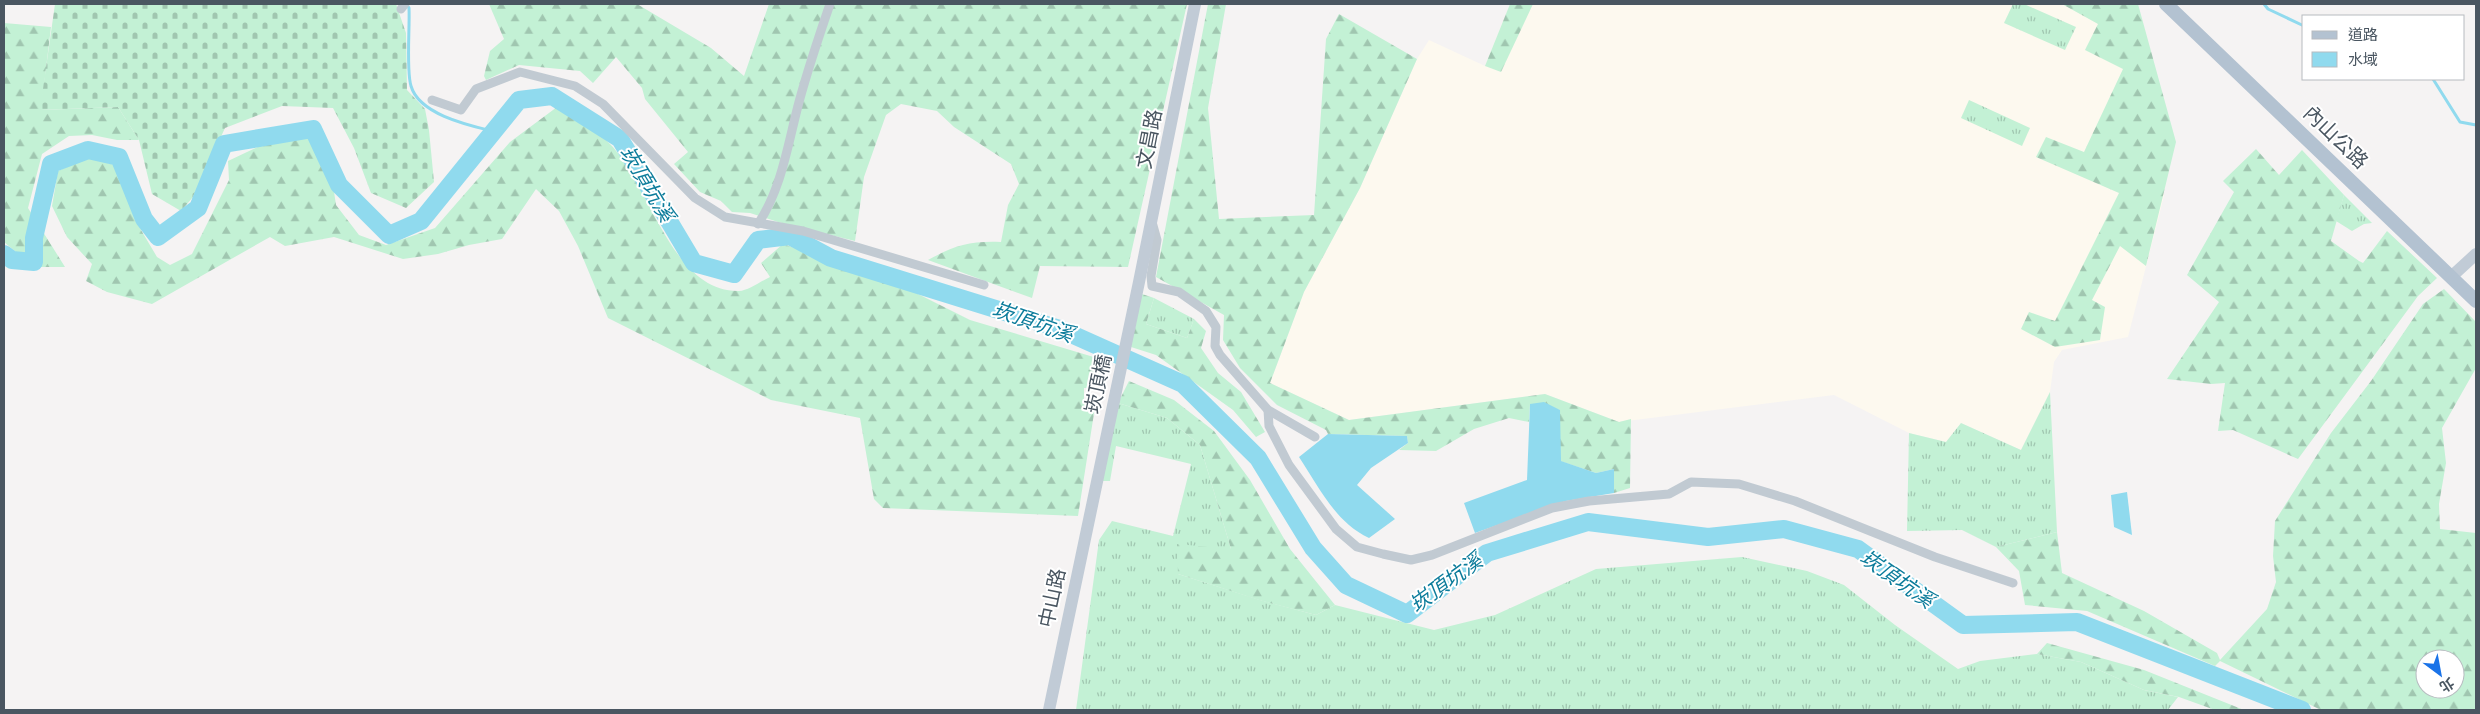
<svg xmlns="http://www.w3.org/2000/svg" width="2480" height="714" font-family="Jost,'Noto Sans TC',sans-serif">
  <defs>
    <pattern id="grass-tufts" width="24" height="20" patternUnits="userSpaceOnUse" patternTransform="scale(1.25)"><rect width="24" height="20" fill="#c3f1d5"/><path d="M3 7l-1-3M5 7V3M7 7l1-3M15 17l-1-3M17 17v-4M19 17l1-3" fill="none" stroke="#a0c6b0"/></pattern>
    <pattern id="forest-firs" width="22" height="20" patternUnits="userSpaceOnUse" patternTransform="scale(1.25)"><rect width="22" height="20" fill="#c3f1d5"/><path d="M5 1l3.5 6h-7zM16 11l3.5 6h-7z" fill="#a0c6b0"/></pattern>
    <pattern id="cemetery-stones" width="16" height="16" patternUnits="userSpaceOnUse" patternTransform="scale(1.25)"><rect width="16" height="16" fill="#c3f1d5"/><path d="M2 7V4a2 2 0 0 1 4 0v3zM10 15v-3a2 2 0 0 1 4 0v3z" fill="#a0c6b0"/></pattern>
  </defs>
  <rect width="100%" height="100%" fill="#f5f3f3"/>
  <path fill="#fdf9ef" d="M1510,4h626l28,192 -36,141 -66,13 -8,12 -4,30 -29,58 -60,-27 -15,19 -37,-9 -75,-38 -215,27 -74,-28 -196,26 -79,-37 34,-91 56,-104 57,-129 12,-19 56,26z"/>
  <g fill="url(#grass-tufts)">
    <path d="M2013,4h11l52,23 -11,23 -61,-27z"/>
    <path d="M1969,100l61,28 -8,18 -61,-28z"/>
    <path d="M2344,195l28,28 -8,1 -12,7 -16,-10z"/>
    <path d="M1154,298l40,21 -7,19 -41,-14z"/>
    <path d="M2050,392l7,140 -61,15 -34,-17 -55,1 2,-98 37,9 15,-19 60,27z"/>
    <path d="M1118,403l49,15 33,27 31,104 -53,25 82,26 56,15 19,-10 99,25 61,-15 101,-46 146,-12 65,14 37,14 51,40 63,44 22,-8 57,-7 44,8 63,28 34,7 -10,13h-1092l23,-170 13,-19 61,15 18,-72 -75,-18 -6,35h-9z"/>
  </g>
  <g fill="url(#forest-firs)" fill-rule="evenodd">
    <path d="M489,4h148l74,44 33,28 25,-72h418l-59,263 -88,-1 -8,32 -104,-38c28,-15 41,-19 73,-18l7,-37 11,-21 -8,-20 -57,-37 -17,-16 -36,-7 -15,11 -22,62 -9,64 -77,-19 -28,-9 -18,-1 -11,-11 -21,-9 -26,-28 14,-12 -43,-53 -3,-11 -26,-31 -23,26 -13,-12 -61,-6 -33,15 -2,-4 6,-25 14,-12z"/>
    <path d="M1208,4h18l-18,104 11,111 95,-4 12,-176 13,-25 78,45 -57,129 -56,104 -34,91 79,37 196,-26 74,28 12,-3 -1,69 -16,5v-24l-18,4 -36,-12v-51l-30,-6 -1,18 -20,-4 -35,11 -38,22 -37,-1 9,-7 -1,-7 -79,-2 -2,-4 -49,-25 -37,-37 -17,-28 1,-25 -68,-38z"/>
    <path d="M1510,4h23l-32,68 -16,-6z"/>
    <path d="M2062,4h76l38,138 -30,124 -26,-20 -28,54 13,7 -5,33 -45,7 -34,-18 8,-17 26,9 64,-128 -83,-36 10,-20 38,15 39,-83 -38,-19 13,-26z"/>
    <path d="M4,23l47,4 -10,83 77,-3 21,33h-22l-25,-5 -23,1 -27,18 -14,54 37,59h-31l-30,-25z"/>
    <path d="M557,107c16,11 37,21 51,35 42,40 62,150 131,149 9,0 22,-10 31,-14l-9,-14 22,-19 105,35 82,41 137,41 -8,27h-15v15l11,4 -17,109 -195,-8 -9,-9 -14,-81 -89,-18 -163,-82 -30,-72 -19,-35 -23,-22 -34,50 -33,6 -31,9 -35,5 -69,-22 -49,9 -15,-9 -118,67 -45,-12 -21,-11 6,-17 -25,-27 -15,-31 6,-35 31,-14 25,8 27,65 16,27 13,8 22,-11 37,-74 -1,-19 40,-19 43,-5 22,48 3,20 23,30 27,10 49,-17 75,-86z"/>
    <path d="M2256,149l23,26 23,-25 42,45 -13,46 28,20 4,2 24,-32 50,47 -19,18 -120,163 -65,-29 -15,1 7,-48 -14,1 -44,-5 52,-77 -32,-27 47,-83 -11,-11z"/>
    <path d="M2444,289l32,33v46l-34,60 4,35 -7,41 1,25 36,4v177h-155l-101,-49 -5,5 -128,-55 -62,-6 -6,-34 -23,-24 61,-15 5,41 82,38 73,42 3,7 47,-51 9,-27 -3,-26 2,-35 56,-88 40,-52 52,-77zM2425,659h30v30h-30z"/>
    <path d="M1139,293l15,5 -8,26 41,14 7,-19 12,12 -5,17 17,25 23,19 24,40 -9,5 -23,-27 -77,-55 -25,-8z"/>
    <path d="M1129,381l45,19 40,31 36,49 40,69 45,56 -19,10 -57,-15 -81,-26 -1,-30 54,5 -31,-104 -33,-27 -49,-15z"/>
    <path d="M2047,643l97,27 100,40h-29l-36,-13 -35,-7 -63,-28 -44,-8z"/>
  </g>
  <path fill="url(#cemetery-stones)" d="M55,4h341l10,29 1,57 18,19 4,21 5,52 -28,26 -35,-15 -17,-45 -21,-40 -51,-2 -57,22 -32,69 -12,14 -29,-17 -13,-54 -21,-33 -78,3z"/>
  <g fill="#90daee">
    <path d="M1544,402l16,8 1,51 35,12 18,-4v24l-48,8 -91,32 -11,-30 63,-23 3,-76z"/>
    <path d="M1328,434l79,2 1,7 -37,25 -14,17 38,34 -26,19c-34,-16 -50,-51 -70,-81z"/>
    <path d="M2127,492l5,43 -18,-8 -3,-32z"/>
  </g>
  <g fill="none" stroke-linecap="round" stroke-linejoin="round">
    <g stroke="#90daee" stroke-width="3">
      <path d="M406,4l3,4c1,19 -3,62 2,78 8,28 56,39 81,45"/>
      <path d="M2264,4l4,5 36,17"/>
      <path d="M2433,79l27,43 16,3"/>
    </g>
    <path stroke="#90daee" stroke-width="18" d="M4,254l8,6 22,2v-24l17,-74 37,-14 31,7 25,62 14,18 40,-29 26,-64 89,-15 26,56 50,50 32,-14 98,-121 33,-4 68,43 74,124 40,11 24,-34 32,-4 41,22 229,71 123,55 75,74 55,90 33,37 61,29 80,-61 101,-31 120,15 76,-8 74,20 105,76 114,-3 225,88"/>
    <g stroke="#c1cad2" stroke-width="9">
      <path d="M401,9l4,-5"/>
      <path d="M432,100l29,10 15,-21 44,-17 55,14 28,18 92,94 30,19 78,14 181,54"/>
      <path d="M1152,222l5,18 -6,36 1,10 27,6 27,19 10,16 -1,19 5,9 48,55 47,27"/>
      <path d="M758,224c24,-36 30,-81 41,-122 9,-33 20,-66 31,-98"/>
      <path d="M1268,410l1,16 20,39 47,64 21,18 26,7 28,6 21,-5 120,-47 37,-7 80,-7 22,-12 48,2 56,17 140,56 78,26"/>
    </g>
    <g stroke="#c1cbd6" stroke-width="12">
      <path d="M2451,277l25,-23"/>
      <path d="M1049,710l90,-428 56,-278"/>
    </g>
    <path stroke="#b3c2d1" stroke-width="14" d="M2166,4l310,297"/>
  </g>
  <g text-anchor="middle" stroke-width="4" stroke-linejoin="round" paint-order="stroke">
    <g font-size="20" fill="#4a5661" stroke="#fff">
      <text transform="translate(2336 137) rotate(44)" y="7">內山公路</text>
      <text transform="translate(1149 139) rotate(-79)" y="7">文昌路</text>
      <text transform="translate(1098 384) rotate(-78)" y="7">崁頂橋</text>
      <text transform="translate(1052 598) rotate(-78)" y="7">中山路</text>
    </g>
    <g font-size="21" font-style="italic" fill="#0c7c9b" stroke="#fff">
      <text transform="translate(647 184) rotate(59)" y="7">崁頂坑溪</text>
      <text transform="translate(1033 322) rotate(19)" y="7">崁頂坑溪</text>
      <text transform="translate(1897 579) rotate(35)" y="7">崁頂坑溪</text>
      <text transform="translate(1446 583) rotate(-36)" y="7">崁頂坑溪</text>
    </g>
  </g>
  <rect width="2480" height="714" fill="none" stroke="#4a5661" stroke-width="10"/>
  <rect x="2302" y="15" width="162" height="65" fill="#ffffff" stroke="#b7bbc0"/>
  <rect x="2312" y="31" width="25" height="8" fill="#b3c2d1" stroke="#b7bbc0"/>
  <text x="2348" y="40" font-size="15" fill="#4a5661">道路</text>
  <rect x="2312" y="52" width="25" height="15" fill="#90daee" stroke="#b7bbc0"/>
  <text x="2348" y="65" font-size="15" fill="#4a5661">水域</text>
  <g transform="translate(2440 674) rotate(148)"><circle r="24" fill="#ffffff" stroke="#b7bbc0"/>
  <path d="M0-4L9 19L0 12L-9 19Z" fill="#1a73e8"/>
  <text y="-8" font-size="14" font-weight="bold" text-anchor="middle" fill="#4a5661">北</text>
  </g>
</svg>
